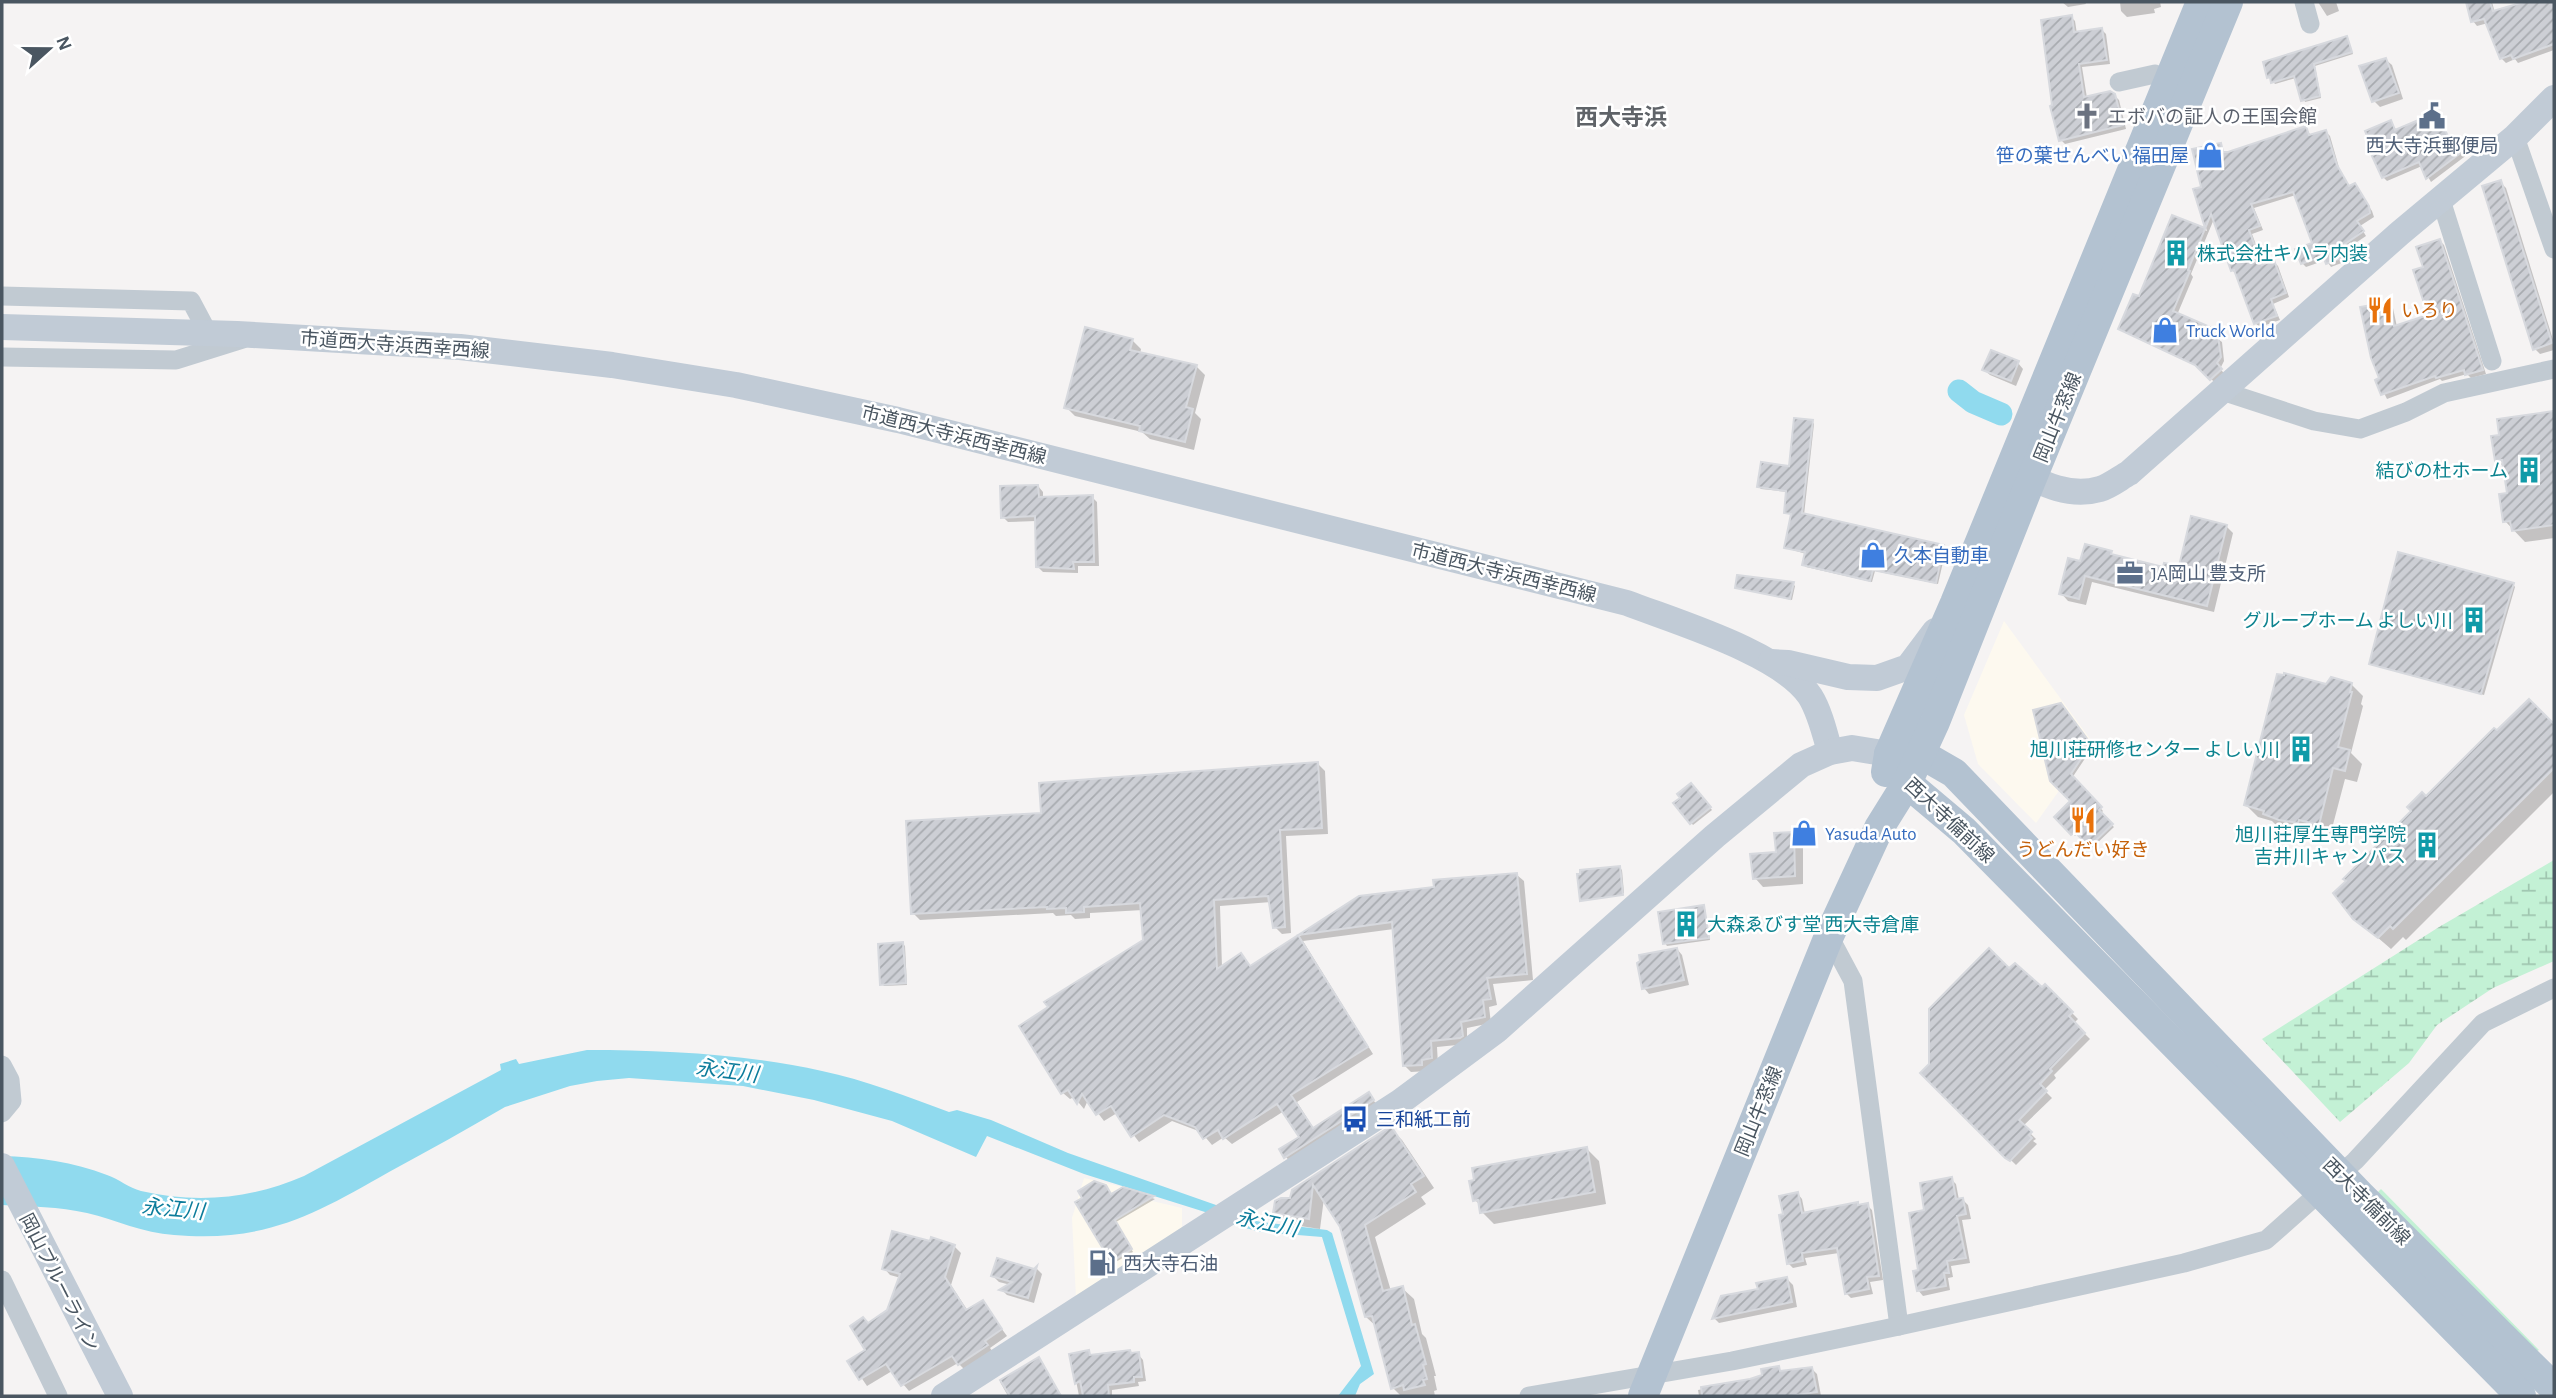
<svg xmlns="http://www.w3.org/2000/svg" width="2556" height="1398" font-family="'Alegreya Sans','Noto Sans JP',sans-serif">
  <defs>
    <pattern id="wetland-marsh" width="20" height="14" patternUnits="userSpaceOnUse" patternTransform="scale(1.75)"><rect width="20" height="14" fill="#c3f1d5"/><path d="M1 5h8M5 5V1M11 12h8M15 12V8" fill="none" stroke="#a0c6b0"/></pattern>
    <pattern id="building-hatch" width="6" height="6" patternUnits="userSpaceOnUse" patternTransform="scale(1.75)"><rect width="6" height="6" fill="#cdcfd5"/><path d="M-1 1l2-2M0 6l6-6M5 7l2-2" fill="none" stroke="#a8abb0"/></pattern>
  </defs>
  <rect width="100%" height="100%" fill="#f5f3f3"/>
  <g fill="#fdf9ef">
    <path d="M2004,621l89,122 -57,80 -58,-59 -14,-49z"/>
    <path d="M1084,1178l39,9 25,13 34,8v20l-106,70 -4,-80z"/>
  </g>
  <path fill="#c3f1d5" d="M2381,1189l158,161 -2,1 -160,-158z"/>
  <path fill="url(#wetland-marsh)" d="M2554,860v101l-61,27 -56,37 -28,38 -69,59 -78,-83 177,-112z"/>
  <path fill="#90daee" d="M587,1050c78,0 159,4 235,21 43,9 86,26 127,41l8,-2 34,10 77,33 148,52 27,13 18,4 66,8 5,3 42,141 -14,10 -5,12h-17l23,-30 -39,-129 -61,-5 -27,-7 -29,-13 -121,-38 -97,-38 -11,21 -84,-36 -78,-21 -71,-14 -114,-8 -32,3 -27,5 -65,21c-38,22 -77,44 -116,65 -75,43 -125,71 -215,63 -31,-2 -58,-15 -87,-22 -28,-6 -57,-7 -85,-8v-49c35,1 72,6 105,19 12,4 22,13 34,16 56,13 110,8 163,-15l197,-106 -1,-6 16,-5 3,5z"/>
  <g fill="#0003">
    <path d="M2062,2h23l1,2 -18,3z"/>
    <path d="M2120,2h40l1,5 -7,2 1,4 -28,4 -6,-6z"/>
    <path d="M2318,2h20h-2l3,9 -12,5z"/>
    <path d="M2468,2h24l3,11 33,-11h26v48l-36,13 -3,-4 -9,4 -5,-5 -13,-35 -11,3 -4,-5z"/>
    <path d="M2071,17l4,4 2,13 25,-4 4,4 4,30 -28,3 5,31 27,-3 5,5 7,29 -61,15 -4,-4z"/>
    <path d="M2346,38l7,16 -38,12 6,32 -16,4 -9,-24 -21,6 -6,-7z"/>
    <path d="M2386,60l6,5 11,34 -23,8 -6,-6z"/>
    <path d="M2437,114l14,28 30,-3 3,3 -53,40 -9,-16 -35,15 -4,-4 8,-55 6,9z"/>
    <path d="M2306,128l5,8 15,-4 4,4 10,35 10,17 8,1 14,22 2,6 -14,9 6,10 -18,12 4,11 -21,8 -5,-7 -20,7 -4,-4 13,-19 -19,-49 -42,13 9,22 -11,4 12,32 10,-4 4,4 11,31 -16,7 7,16 -20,7 -5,-4 -19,-49 -4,-4 -18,-51 -23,55 2,3 -16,38 32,14 4,4 -1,2 10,7 2,19 -4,8 5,5 -10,9 -14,-15 -77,-36 -4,-4 20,-29 33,-81 34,13 -12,-40 8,-2 17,-44 5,9z"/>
    <path d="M2500,182l6,6 48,155v7l-14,4 -5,-5z"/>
    <path d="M2440,241l4,4 42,129 -15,4 -4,-4 -25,7 -2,-2 -53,20 -9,-18 3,-2 8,-75 4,4 4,19 33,-11 -5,-48z"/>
    <path d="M1132,340l9,9 -1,5 56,12 9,9 -10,38 6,6 -7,31 -44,-11 -8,-7 -67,-16 -9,-9z"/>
    <path d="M2018,363l5,6 -7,17 -26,-11 -6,-5z"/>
    <path d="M2554,413v125l-29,4 -20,-21 4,-27 -4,-26 -8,-8 4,-24 -2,-15z"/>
    <path d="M1812,421l2,3 -10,91 139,31 3,3 -8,35 -63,-13 -3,11 -66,-15 -2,-2 2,-11 -20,-6 7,-33 -7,-3 2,-20 -27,-3 -2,-2 31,-19z"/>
    <path d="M1038,486l5,6v7l49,-2 5,5 2,64h-21v7l-35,-1 -5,-5 -2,-46 -28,1 -5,-5z"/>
    <path d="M2226,526l7,7 -19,79 -122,-30 -6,23 -18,-4 -7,-8 20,-30 30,-10 3,3 50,13 16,-1z"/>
    <path d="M1793,584l2,2 -3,14 -55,-12z"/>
    <path d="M2513,584l2,3 -31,108 -113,-32z"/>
    <path d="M2351,684l12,12 -2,8 2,2 -12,47 11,11 -5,18 -12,-3 -15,57 -19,-5 -1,3 -17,-3 -16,-5 -5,-5 -14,-4 -12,-12z"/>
    <path d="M2529,701l25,26v65l-148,148 -3,-3 -12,12 -36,-31 59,-107z"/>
    <path d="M2063,707l29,41 -20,30 31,33 -3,3 14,13 -22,21 -14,-15 -3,3 -19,-19 16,-15z"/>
    <path d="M1318,764l7,7 3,63 -42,2 5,97 -9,1 -7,-7 -4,-25 -51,4 2,61 19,-12 10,12 109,-69 157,-23 7,6 9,99 -40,4 4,21 -8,2 2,16 -24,5v16l-30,3 1,18 -10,6 -17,1 -7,-7 -10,-136 -91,12 70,113 -76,48 17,27 54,-35 11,13 -87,57 -6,-7 16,-20 -18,-26 -52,33 -8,-7 -12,8 -11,-13 -29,-11 -33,21 -22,-29 -13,8 -16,-21 -4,9 -10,-12 -4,2 -7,-6 81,-153 -1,-30 -53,3v5l-15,1 -4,-4 -15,1 -3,-3 -133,7 -7,-7 130,-98z"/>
    <path d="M1691,785l21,25 -19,15 -18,-22z"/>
    <path d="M1794,834l9,9v41l-40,3 -8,-9z"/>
    <path d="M1620,868l2,2 2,23 -43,6z"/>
    <path d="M1703,907l2,2 5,31 -43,6 -2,-3z"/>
    <path d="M903,944l2,2 2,39 -23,1 -2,-2z"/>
    <path d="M1677,949l5,6 7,30 -40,9 -5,-6 -2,-26z"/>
    <path d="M2009,970l33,19 3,-3 33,33 -4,4 16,16 -36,36 2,3 -12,12 8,8 -29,28 13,13 -3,2 4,3 -21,21 -94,-92z"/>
    <path d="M1391,1129l11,11 32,48 -13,9 5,7 -51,33 16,54 11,-3 12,11 8,35 4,4 10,38h-2l3,14 -3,1 1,5h-34l-8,-8 -16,-61 -11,-10 -24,-91 -18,-28 -4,31 -33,-5 -12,-12z"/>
    <path d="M1587,1149l12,12 7,43 -112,20 -12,-12 -1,-6 -6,-6z"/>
    <path d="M1951,1179l5,5 3,16h4l5,5 3,14 -9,1 8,43 -19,3 2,11 -5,1 2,12 -27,6 -5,-6 8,-79z"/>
    <path d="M1123,1189l32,10 -39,23 17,30 -19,11 -2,-2v-65z"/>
    <path d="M1798,1194l4,5 3,15 52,-10 3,3 7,-2 5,5 11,70 -13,2 3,12 -22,4 -5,-5 -7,-40 -34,5 2,7 -14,3 -5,-5 -3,-48z"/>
    <path d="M954,1246l7,7 -10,32 17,26 14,-9 25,34 -17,12 3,4 -28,18 -7,-7 -49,28 -17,-20 -25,15 -17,-25 18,-11 1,-25 20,-14 12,-33 -11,-3 -6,-7z"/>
    <path d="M1037,1269l5,5 -8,29 -27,-8 -5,-5 9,-5 -12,-3 -6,-6z"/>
    <path d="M1787,1279l6,6 4,22 -78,16 -5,-5 46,-27z"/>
    <path d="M1088,1352l4,4 46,-2 5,6 3,21 -8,1 1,4 -27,4v6h-33l-8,-41z"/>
    <path d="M1039,1360l23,36h-54l-8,-14z"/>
    <path d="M1778,1368l5,5 29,-4 5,5 4,22h-122l-1,-6 52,-10z"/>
  </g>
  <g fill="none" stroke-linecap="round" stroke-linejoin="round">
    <path stroke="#90daee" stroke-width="23" d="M1959,391l14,11 28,12"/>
  </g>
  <g fill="url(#building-hatch)" stroke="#d7d9de" stroke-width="2">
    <path d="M2466,2h24l3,9 31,-9h30v42l-41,15 -2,-4 -11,4 -16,-40 -13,3z"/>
    <path d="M2072,15l2,17 28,-4 5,32 -28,4 5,33 26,-6 5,3 8,31 -64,16 -9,-35 2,-1 -11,-85z"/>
    <path d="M2347,36l5,16 -38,12 6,32 -19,5 -7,-25 -23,7 -1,-6 -3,1 -4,-16z"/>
    <path d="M2386,58l13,35 -27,9 -13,-36z"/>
    <path d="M2437,112l13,29 32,-4 -56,42 -7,-17 -37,16 -10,-22 3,-2 -10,-23 26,-11 4,10z"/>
    <path d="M2306,126l3,9 17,-5 11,35 12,21 6,-3 14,23 1,7 -13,8 7,10 -19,13 4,11 -23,9 -3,-8 -22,8 -6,-15 17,-6 -19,-51 -42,12 9,22 -11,4 13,35 12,-5 12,33 -15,6 6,17 -23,8 -20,-54 -3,1 -20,-57 -23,56 2,1 -17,40 37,16 -2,5 10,4 3,21 -4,6 5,6 -12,11 -15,-15 -77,-36 15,-35 6,2 33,-81 33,13 -12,-39 8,-2 -9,-38 29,-6 2,9h5z"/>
    <path d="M2501,180l51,163 -19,7 -51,-164z"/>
    <path d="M2440,239l43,131 -18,5 -1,-5 -28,8 -1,-2 -54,19 -6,-15 4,-2 -8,-20 -11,-51 29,-5 5,24 34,-11 -15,-45 10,-3 -7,-20z"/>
    <path d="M1085,327l48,12 -3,11 67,15 -11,42 7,2 -8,33 -46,-11 1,-5 -76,-18z"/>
    <path d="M1991,350l28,11 -8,20 -29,-11z"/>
    <path d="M2554,411v114l-42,6 -2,-10 -7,1 -4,-28 8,-1 -5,-33 -7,1 -4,-25 8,-1 -2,-16z"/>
    <path d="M1794,418l19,2 -11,93 142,32 -8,38 -63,-13 -3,11 -68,-16 3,-13 -21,-4 7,-34 -7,-1 2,-22 -29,-4 4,-25 28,4z"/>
    <path d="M1038,485l1,12 54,-2 1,67h-21l1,7 -38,-2 -1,-51 -34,2 -1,-32z"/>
    <path d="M2191,516l36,9 -20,81 -122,-30 -6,23 -20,-5 9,-36 12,3 5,-17 27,7 -1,3 52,13 1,-4 15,3z"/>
    <path d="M2398,552l116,31 -33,111 -112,-30z"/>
    <path d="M1737,575l57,7 -4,17 -55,-11z"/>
    <path d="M2284,673l42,11 5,-7 21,6 -2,9h2l-14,55 12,3 -5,21 -12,-3 -14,57 -20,-5 -1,3 -19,-3 -16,-6 1,-3 -20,-6 33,-131 7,1z"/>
    <path d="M2529,699l25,25v44l-161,161 -3,-3 -12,12 -25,-19 -20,-26 13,-12 -3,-2 68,-68 -4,-4 15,-15 4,4 68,-68 3,2z"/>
    <path d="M2061,703l30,41 -20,30 31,33 -3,3 14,14 -24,23 -14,-15 -4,3 -17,-18 16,-16 -20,-20 -17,-71z"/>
    <path d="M1318,762l4,66 -42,2 5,97 -12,1 -5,-32 -54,4 3,69 24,-16 9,13 109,-70 75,-9 -1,-7 84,-7 10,101 -40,4 4,21 -8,1 2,17 -24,5 2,14 -3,2 -29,3 1,17 -10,2v5l-19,1 -11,-144 -94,13 70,112 -77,48 22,33 56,-36 5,8 -90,58 -5,-9 20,-12 -22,-33 -54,35 -5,-9 -15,9 -8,-12 -31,-12 -33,22 -20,-31 -15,9 -14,-21 -5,10 -9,-14 -7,4 -42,-68 29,-19 -4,-5 99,-62 -3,-37 -56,4v5l-18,1v-5l-19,1v-2l-136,7 -5,-93 135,-8 -2,-30z"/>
    <path d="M1691,783l20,24 -21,17 -17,-21 7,-5 -3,-4z"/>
    <path d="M1794,832l1,44 -42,3 -3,-25 26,-2 -2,-19z"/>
    <path d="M1620,866l3,29 -43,6 -3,-27h3v-4z"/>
    <path d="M1704,905l5,33 -46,6 -5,-32z"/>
    <path d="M903,942l3,41 -26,2 -2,-41z"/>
    <path d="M1677,948l7,32 -42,9 -5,-26 3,-2 -1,-6z"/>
    <path d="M1989,948l20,20 6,-5 27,24 3,-3 28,28 -4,4 16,17 -35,36 2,2 -12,13 7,7 -28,29 13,12 -3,3 3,3 -22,23 -5,-3 -85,-85 9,-9v-55z"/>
    <path d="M1391,1126l33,50 -13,8 5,8 -51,33 18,66 20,-5 9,39 3,-1 11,40 -3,1 4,14 -4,1 2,5 -21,5 -1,-5 -12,4 -19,-73 -7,1 -25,-90 -27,-42 -4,34 -36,-6 2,-12 6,-3h9l2,-8z"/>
    <path d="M1587,1147l8,45 -115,21 -2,-13 -5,1 -4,-20 5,-1 -2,-12z"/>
    <path d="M1952,1177l4,22 7,-1 3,16 -9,2 9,42 -19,3 2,12h-5l2,13 -29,5 -4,-20 5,-1 -9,-57 15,-3 -4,-27z"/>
    <path d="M1094,1181l12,4 5,9 12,-7 31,9 -39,24 17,29 -21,13 -36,-60 7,-4 -4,-7z"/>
    <path d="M1798,1192l4,21 56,-11v3l10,-2 11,73 -12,1 2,12 -24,5 -8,-46 -35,5 1,8 -16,3 -8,-49 4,-1 -4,-18z"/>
    <path d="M892,1231l38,10 1,-4 24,8 -10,32 21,33 17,-10 19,29 -17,12 3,4 -30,20 -6,-9 -51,30 -15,-22 -27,16 -12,-19 18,-11 -15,-24 13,-9 5,6 19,-13 13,-36 -18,-5z"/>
    <path d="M997,1258l37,11 3,-3 -9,32 -29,-8 13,-8 -21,-6z"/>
    <path d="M1787,1277l5,25 -80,17 9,-23 37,-7 -2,-6z"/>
    <path d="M1089,1350l1,5 40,-5 1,3 8,-1 3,25h-8v5l-26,3 1,11h-26l-3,-15 -5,3 -6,-30z"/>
    <path d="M1039,1357l22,39h-51l-10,-16z"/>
    <path d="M1779,1366l1,5 32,-4 5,25 -26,4h-89l-1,-9 49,-8 12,-4 -1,-6z"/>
  </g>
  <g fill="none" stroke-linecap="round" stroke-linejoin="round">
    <g stroke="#c1cad2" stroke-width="19">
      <path d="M2304,2l6,22"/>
      <path d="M2119,82l36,-8 14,7"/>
      <path d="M2515,137l39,112"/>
      <path d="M2441,200l51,161"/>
      <path d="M2,296l189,5 17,32"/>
      <path d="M2,357l174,3 67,-21"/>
      <path d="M2222,391l92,30 46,8 46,-17 38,-19 110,-24"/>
      <path d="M1829,936l24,45 46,345"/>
      <path d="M2,1065l8,15 2,21 -10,12"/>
      <path d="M2,1280l56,116"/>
      <path d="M1529,1396l203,-35 167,-35 285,-63 82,-23 89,-79 128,-138 71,-35"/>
    </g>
    <g stroke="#c1cbd6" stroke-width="26">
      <path d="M2,327l235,7 223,13 152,18 124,20 162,35 729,183c49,19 154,50 183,93 10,16 15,38 20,56"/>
      <path d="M2015,470c26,13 54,28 85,19 10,-3 20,-11 29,-16l271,-240 115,-96 39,-39"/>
      <path d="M1771,662l17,1 60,14 29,1 31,-11 27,-36"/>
      <path d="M2,1166l118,230"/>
      <path d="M944,1396l456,-294 97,-72 218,-194 86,-71 29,-13 22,-4 37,6 16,-11"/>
    </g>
    <g stroke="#b3c2d1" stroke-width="30">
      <path d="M1889,754h32l33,19 406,422 194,193"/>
      <path d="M1896,766l11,17 57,48 557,565"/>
      <path d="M1886,772l3,-18 66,-151 246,-601"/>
      <path d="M1643,1396l186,-460 50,-108 28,-45 28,-61 92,-232 201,-488"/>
    </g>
  </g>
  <defs>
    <g id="church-bare" transform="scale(2.1)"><path d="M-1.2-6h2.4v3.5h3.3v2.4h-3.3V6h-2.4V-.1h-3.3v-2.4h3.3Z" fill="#6b7280" stroke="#fff" stroke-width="2.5" paint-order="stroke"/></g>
    <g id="civic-bare" transform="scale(2.1)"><path d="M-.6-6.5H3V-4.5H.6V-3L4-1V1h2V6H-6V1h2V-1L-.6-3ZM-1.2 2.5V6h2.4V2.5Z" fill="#5c6f8a" stroke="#fff" stroke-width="2.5" paint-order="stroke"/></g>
    <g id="shop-bare" transform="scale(2.1)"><path d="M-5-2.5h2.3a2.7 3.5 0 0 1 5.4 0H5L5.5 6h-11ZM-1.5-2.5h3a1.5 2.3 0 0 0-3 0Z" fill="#3f7fe0" stroke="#fff" stroke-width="2.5" paint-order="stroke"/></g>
    <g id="building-bare" transform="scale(2.1)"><path d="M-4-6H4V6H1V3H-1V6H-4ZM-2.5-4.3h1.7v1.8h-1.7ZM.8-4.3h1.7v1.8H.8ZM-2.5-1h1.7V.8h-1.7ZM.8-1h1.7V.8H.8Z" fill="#0f9aa8" stroke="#fff" stroke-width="2.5" paint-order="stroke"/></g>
    <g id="restaurant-bare" transform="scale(2.1)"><path d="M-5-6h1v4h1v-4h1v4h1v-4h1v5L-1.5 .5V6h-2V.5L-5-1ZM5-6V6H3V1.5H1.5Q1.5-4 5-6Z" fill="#e8710a" stroke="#fff" stroke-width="2.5" paint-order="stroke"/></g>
    <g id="office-bare" transform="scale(2.1)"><path d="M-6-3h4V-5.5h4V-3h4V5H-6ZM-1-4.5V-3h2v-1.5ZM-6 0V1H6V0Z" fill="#5c6f8a" stroke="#fff" stroke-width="2.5" paint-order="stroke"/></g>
    <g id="bus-bare" transform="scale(2.1)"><path d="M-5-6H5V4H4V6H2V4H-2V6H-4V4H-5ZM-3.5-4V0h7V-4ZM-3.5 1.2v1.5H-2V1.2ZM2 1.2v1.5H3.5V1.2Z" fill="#1a4fb4" stroke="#fff" stroke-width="2.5" paint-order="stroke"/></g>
    <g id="fuel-bare" transform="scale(2.1)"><path d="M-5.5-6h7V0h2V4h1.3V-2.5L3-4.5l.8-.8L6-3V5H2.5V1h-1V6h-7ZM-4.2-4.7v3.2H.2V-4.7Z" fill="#5c6f8a" stroke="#fff" stroke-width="2.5" paint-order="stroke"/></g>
  </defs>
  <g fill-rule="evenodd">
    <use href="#church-bare" x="2087" y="116"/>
    <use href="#civic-bare" x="2432" y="116"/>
    <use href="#shop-bare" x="2210" y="155"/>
    <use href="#building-bare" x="2176" y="253"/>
    <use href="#restaurant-bare" x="2380" y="310"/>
    <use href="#shop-bare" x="2165" y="330"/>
    <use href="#building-bare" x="2529" y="470"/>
    <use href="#shop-bare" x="1873" y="555"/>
    <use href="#office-bare" x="2130" y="573"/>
    <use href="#building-bare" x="2474" y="620"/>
    <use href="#building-bare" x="2301" y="749"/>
    <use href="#restaurant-bare" x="2083" y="820"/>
    <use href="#shop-bare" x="1804" y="833"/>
    <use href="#building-bare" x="2427" y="845"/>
    <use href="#building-bare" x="1686" y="924"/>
    <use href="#bus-bare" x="1355" y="1119"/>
    <use href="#fuel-bare" x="1102" y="1263"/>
  </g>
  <g text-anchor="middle" stroke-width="5" stroke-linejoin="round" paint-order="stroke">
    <g font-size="19" fill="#5b616d" stroke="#fff" text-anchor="start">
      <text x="2108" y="123">エボバの証人の王国会館</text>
    </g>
    <g font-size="19" fill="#4e5e75" stroke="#fff" text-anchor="start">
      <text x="2432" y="152" text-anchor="middle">西大寺浜郵便局</text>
      <text x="2151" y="580">JA岡山 豊支所</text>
      <text x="1123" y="1270">西大寺石油</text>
    </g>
    <g font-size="19" fill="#366cbe" stroke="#fff" text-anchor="start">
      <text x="2189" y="162" text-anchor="end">笹の葉せんべい 福田屋</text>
      <text x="2186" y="337">Truck World</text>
      <text x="1894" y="562">久本自動車</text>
      <text x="1825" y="840">Yasuda Auto</text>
    </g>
    <g font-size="19" fill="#0d838f" stroke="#fff" text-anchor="end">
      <text x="2197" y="260" text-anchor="start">株式会社キハラ内装</text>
      <text x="2508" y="477">結びの杜ホーム</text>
      <text x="2453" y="627">グループホーム よしい川</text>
      <text x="2280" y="756">旭川荘研修センター よしい川</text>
      <text x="2406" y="841">旭川荘厚生専門学院<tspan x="2406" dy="22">吉井川キャンパス</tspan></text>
      <text x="1707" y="931" text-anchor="start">大森ゑびす堂 西大寺倉庫</text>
    </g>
    <g font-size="19" fill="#c56008" stroke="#fff" text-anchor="start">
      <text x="2401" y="317">いろり</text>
      <text x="2083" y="856" text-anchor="middle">うどんだい好き</text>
    </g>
    <g font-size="19" fill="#4a5661" stroke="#fff">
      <text transform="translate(395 344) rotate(4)" y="7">市道西大寺浜西幸西線</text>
      <text transform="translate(2057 417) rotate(-68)" y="7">岡山牛窓線</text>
      <text transform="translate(954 434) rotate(14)" y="7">市道西大寺浜西幸西線</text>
      <text transform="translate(1504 572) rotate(14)" y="7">市道西大寺浜西幸西線</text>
      <text transform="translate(1950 820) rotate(43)" y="7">西大寺備前線</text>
      <text transform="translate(1758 1111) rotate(-68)" y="7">岡山牛窓線</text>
      <text transform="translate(2367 1201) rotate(45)" y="7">西大寺備前線</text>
      <text transform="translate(60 1282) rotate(63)" y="7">岡山ブルーライン</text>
    </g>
    <g font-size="19" fill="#164399" stroke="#fff" text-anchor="start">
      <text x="1376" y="1126">三和紙工前</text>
    </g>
    <g font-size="21" font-style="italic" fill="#0c7c9b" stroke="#fff">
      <text transform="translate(727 1071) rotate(7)" y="7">永江川</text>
      <text transform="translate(173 1209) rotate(5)" y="7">永江川</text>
      <text transform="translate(1267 1223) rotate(12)" y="7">永江川</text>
    </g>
    <g font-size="23" font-weight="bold" fill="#5f6368" stroke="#fff">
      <text x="1621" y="125">西大寺浜</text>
    </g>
  </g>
  <rect width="2556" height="1398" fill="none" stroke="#4a5661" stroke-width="7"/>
  <g transform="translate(49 49) rotate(69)" stroke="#ffffff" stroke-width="5" paint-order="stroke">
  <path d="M0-5L12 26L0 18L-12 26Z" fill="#4a5661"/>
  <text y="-10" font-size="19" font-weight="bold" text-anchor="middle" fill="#4a5661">N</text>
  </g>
</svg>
